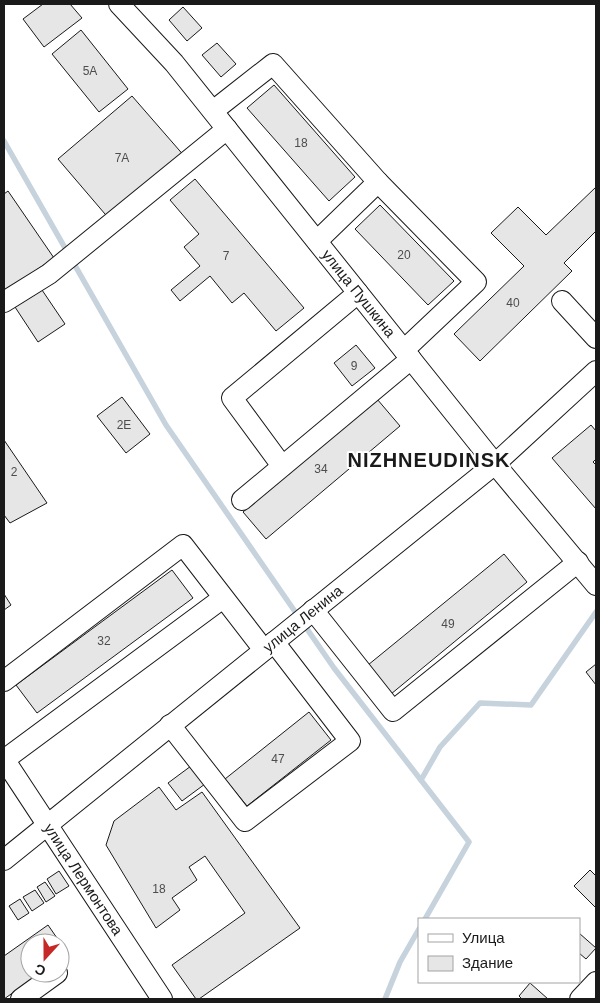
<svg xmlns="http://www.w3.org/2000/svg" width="600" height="1003" font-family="Arial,sans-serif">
  <rect width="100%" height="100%" fill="#fff"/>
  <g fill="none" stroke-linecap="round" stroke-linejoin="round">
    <g stroke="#c6d2dc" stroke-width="5.5">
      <path d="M4,141l162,284 168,243 135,174 -44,77"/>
      <path d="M421,780l19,-33 40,-44 51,2 65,-93"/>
      <path d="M385,999l15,-37 19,-33"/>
    </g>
  </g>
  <g fill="#e6e6e6" stroke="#1a1a1a">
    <path d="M43,4h27l12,14 -38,29 -21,-28z"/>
    <path d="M183,7l19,21 -15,13 -18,-21z"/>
    <path d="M81,30l47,59 -29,23 -47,-58z"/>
    <path d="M217,43l19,21 -15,13 -19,-22z"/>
    <path d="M274,85l81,92 -26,24 -82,-93z"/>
    <path d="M132,96l54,62 -75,63 -53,-62z"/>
    <path d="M195,179l109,129 -28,23 -32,-38 -12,10 -22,-27 -30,25 -9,-11 29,-24 -16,-19 15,-13 -29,-34z"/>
    <path d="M596,187v44l-32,32 8,8 -92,90 -26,-27 70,-68 -33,-33 27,-26 28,28z"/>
    <path d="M8,191l46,67 -50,34v-98z"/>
    <path d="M380,205l74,76 -26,24 -73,-76z"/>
    <path d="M42,290l23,34 -27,18 -23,-35z"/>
    <path d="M356,345l19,23 -23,18 -18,-23z"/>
    <path d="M122,397l28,37 -24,19 -29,-37z"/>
    <path d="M377,399l23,27 -134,113 -23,-27z"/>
    <path d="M591,425l5,6v28l-3,3 3,3v44l-44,-51z"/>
    <path d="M4,440l43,63 -37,20 -6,-8z"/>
    <path d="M504,554l23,28 -136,112 -23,-29z"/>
    <path d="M172,570l21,28 -156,115 -21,-28z"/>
    <path d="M4,594l7,11 -7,5z"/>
    <path d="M596,664v21l-10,-13z"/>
    <path d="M309,712l22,28 -84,66 -22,-27z"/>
    <path d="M191,766l14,18 -23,17 -14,-18z"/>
    <path d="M159,787l17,23 26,-18 98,136 -101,71h-3l-24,-34 73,-52 -40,-57 -16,11 8,13 -25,18 8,12 -24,18 -50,-83 8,-24z"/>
    <path d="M590,870l6,6v32l-22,-22z"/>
    <path d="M59,871l10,15 -13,8 -9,-15z"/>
    <path d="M45,882l10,14 -9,6 -9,-15z"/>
    <path d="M35,890l9,13 -12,8 -9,-14z"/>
    <path d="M20,899l9,14 -11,7 -9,-14z"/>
    <path d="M48,925l20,29 -8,6v-17h-30v30h11l-37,26v-43z"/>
    <path d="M579,933l17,15 -10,11 -7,-6z"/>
    <path d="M530,983l18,16h-26l-3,-3z"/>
  </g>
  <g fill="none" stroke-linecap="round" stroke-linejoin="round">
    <g stroke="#1a1a1a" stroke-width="22">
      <g id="minor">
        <path id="s1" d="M119,4l55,59 321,401 101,121"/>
        <path d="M213,111l60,-47 105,118"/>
        <path d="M317,241l61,-59 98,100 -72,68"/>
        <path d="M562,301l34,37"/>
        <path d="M4,302l45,-28 178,-145"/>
        <path d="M282,466l-50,-68 126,-105"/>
        <path d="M242,500l169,-141"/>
        <path d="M313,610l80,101 185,-149"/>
        <path d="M4,681l179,-136 81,105"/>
        <path d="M170,725l75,96 105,-80 -76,-99"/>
        <path id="s2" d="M4,759l158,240"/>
        <path d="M4,760l219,-162"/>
        <path id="s3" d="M4,860l491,-396 101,-93"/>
        <path d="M21,999l36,-26"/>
        <path d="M580,999l16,-17"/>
      </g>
    </g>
    <use href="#minor" stroke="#fff" stroke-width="20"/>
  </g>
  <g text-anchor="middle" stroke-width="4" stroke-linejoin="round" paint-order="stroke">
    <g font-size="12" fill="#4d4d4d">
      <text x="90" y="75">5А</text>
      <text x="301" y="147">18</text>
      <text x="122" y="162">7А</text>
      <text x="404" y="259">20</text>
      <text x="226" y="260">7</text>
      <text x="513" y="307">40</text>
      <text x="354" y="370">9</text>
      <text x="124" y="429">2Е</text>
      <text x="321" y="473">34</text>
      <text x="14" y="476">2</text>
      <text x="448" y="628">49</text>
      <text x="104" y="645">32</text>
      <text x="278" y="763">47</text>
      <text x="159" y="893">18</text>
    </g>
    <g font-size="15" fill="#1a1a1a" stroke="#fff">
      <text dy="5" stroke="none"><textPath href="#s1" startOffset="376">улица Пушкина</textPath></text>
      <text dy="5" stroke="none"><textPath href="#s3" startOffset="384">улица Ленина</textPath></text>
      <text dy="5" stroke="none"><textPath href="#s2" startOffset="144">улица Лермонтова</textPath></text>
    </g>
    <g font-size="20" font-weight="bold" letter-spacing="1" fill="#1a1a1a" stroke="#fff">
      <text x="429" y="467">NIZHNEUDINSK</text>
    </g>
  </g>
  <rect width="600" height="1003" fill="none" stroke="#1a1a1a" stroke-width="10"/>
  <rect x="418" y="918" width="162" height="65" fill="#ffffff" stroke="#a3a3a3"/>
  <rect x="428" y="934" width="25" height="8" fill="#ffffff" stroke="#a3a3a3"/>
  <text x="462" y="943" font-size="15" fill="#1a1a1a">Улица</text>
  <rect x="428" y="956" width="25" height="15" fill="#e6e6e6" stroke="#a3a3a3"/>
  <text x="462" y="968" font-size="15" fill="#1a1a1a">Здание</text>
  <g transform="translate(45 958) rotate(201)"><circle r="24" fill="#ffffff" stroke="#a3a3a3"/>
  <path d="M0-4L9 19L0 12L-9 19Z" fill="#c62828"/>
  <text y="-8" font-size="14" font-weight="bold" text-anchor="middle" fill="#1a1a1a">С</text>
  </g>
</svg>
